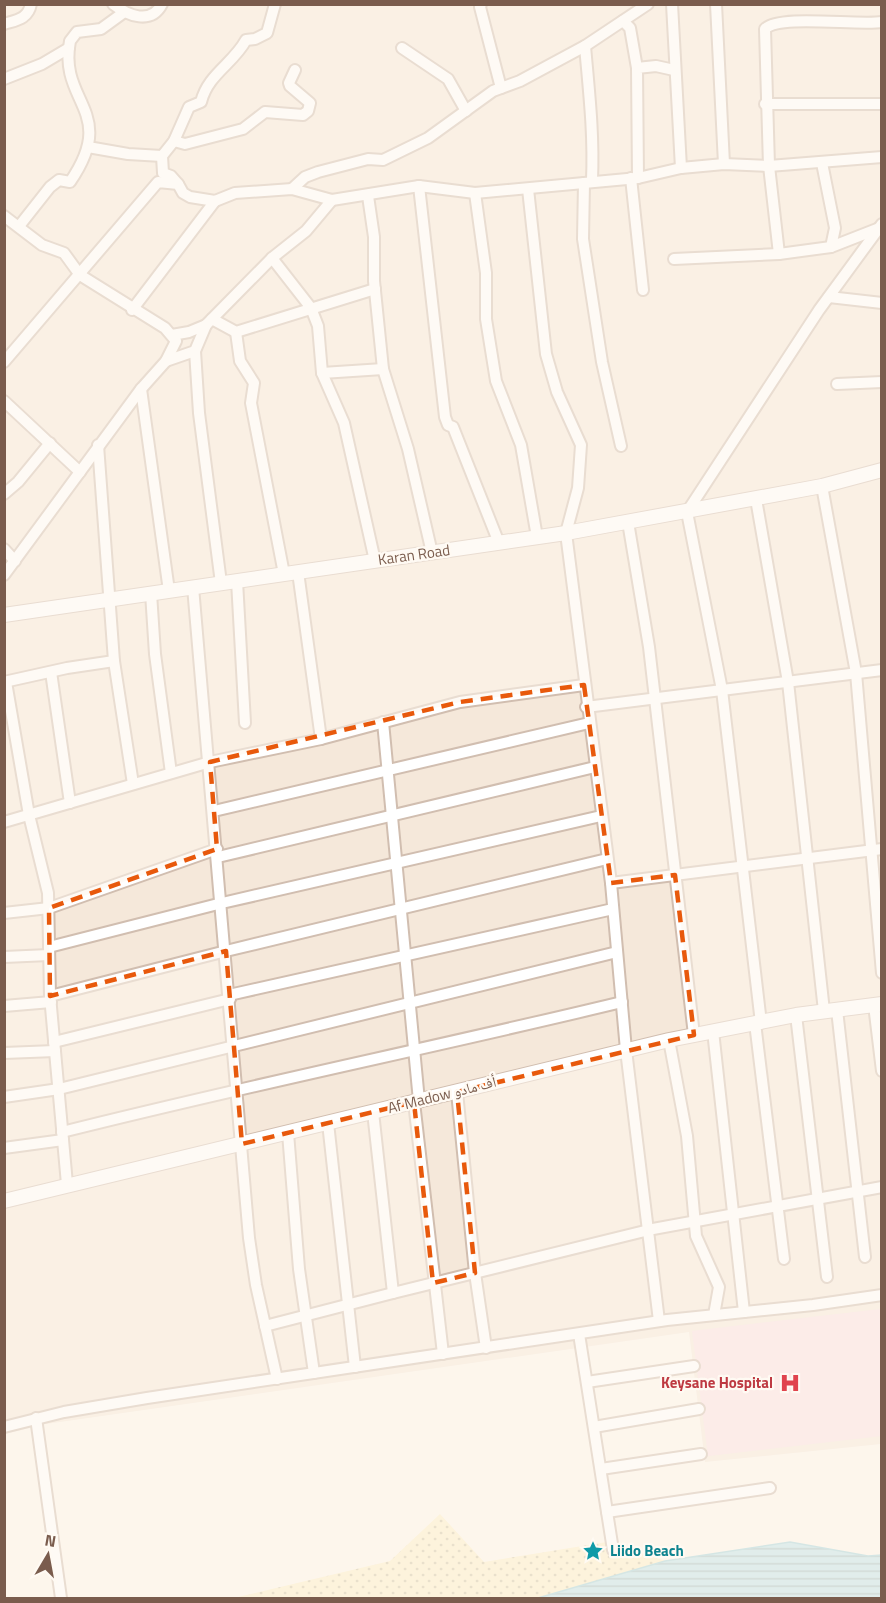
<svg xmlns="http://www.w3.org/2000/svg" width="886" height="1603" font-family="'Titillium Web','Noto Naskh Arabic',sans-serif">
  <defs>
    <pattern id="sand-dots" width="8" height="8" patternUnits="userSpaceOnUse" patternTransform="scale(1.5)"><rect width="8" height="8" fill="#fcefc7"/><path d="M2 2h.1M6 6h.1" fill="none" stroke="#d1c5a4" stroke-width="1.8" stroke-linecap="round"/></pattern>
    <pattern id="water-rules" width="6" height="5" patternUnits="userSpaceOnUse" patternTransform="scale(1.5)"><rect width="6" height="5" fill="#bfe3e8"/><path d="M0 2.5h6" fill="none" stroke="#a0bbbe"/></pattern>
  </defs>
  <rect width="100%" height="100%" fill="#fdf6ec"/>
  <path fill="#f5e8da" d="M4,5h877v1439l-176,18 -16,-130 -643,92 -41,10z"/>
  <path fill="#fbdfe3" d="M881,1309v127l-173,20 -16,-125z"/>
  <path fill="url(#sand-dots)" d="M440,1514l44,48 123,-20 59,19 -129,37h-303l156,-37z"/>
  <path fill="url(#water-rules)" stroke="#a5d3da" stroke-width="1.5" d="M790,1542l78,14 13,-1v43h-343l127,-37z"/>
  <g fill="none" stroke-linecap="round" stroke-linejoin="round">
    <g stroke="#d1beb0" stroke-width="14">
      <g id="minor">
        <path d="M113,4c15,12 38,21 49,0"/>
        <path d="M481,4l-1,3 21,81"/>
        <path d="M672,4l9,164"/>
        <path d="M716,4l8,160"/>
        <path d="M623,21l7,7 7,40"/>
        <path d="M4,24c13,-4 24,-5 27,-20"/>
        <path d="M585,46c4,46 9,88 7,134"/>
        <path d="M402,48l46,31 18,32"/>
        <path d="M4,79l38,-15 27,-16"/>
        <path d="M765,104h117"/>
        <path d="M174,141l11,3 58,-15 22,-17 38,3 5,-4 2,-8 -20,-17 -1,-3 6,-13"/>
        <path d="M88,147l40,7 34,2"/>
        <path d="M822,163l13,65 -4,19"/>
        <path d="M631,178l12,112"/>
        <path d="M638,178l-1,-110 19,-2 18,4"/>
        <path d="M584,183l-1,56 19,123 19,84"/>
        <path d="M178,184l-7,-8 -8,-3 -1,-17 12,-15 15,-34 12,-5c7,-28 32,-38 45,-62l9,-1 12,-6 8,-29"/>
        <path d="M419,186l26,231 3,8 5,2 46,116"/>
        <path d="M292,189l13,-12 13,-5 50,-13 15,1 45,-22 65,-47 27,-10 65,-35 63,-42"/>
        <path d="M528,189l18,165 11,38 24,53 -3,43 -12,45 45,350 15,167 33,271"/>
        <path d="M475,193l11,80v46l10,62 25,64 16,92"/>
        <path d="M368,196l6,41v44l9,88 25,80 24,104"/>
        <path d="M4,216l38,29 22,8 16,22 85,53 11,13 -10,20 -25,28 -137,186"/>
        <path d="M20,225l30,-38 9,-7 11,2c49,-71 -12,-79 0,-141l7,-9 24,-3 22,-16"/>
        <path d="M779,254l-10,-88 -4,-137c14,-15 93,-3 117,-7"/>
        <path d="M272,258l39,50 7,18 4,47 22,50 31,138"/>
        <path d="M674,259l105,-5 52,-7 46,-18"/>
        <path d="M829,297l53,6"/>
        <path d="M132,310l83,-109"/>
        <path d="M212,319l24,13 139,-43"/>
        <path d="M236,332l4,29 14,22 -3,20 33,171"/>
        <path d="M172,335l17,-3 17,-7 66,-67 34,-27 26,-31"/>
        <path d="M195,351l4,62 22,170"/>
        <path d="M166,361l29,-10 11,-26"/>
        <path d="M4,362l154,-180 20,2 5,9 7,4 25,4 20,-8 57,-4 40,11 87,-14 56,7 163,-15 43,-10 43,-4 45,2 113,-9"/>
        <path d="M322,373l61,-4"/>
        <path d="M837,384l45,-2"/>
        <path d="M141,389l28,202"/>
        <path d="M4,401l76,71"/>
        <path d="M822,486l34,187 26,300"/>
        <path d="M4,494l14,-12 32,-39"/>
        <path d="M756,499l32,183 36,329"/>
        <path d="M628,522l21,125 45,388"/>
        <path d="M4,549l11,12"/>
        <path d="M298,572l23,167"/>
        <path d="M237,581l8,142"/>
        <path d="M193,587l56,651 7,47 21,94"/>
        <path d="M151,593l4,61 16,119"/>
        <path d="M114,661l19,123"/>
        <path d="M51,672l19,131"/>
        <path d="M4,682l63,-14 47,-7 -16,-216"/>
        <path d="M6,682l23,133 19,78 2,103 17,188"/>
        <path d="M586,707l296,-37"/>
        <path d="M383,722l36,379"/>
        <path d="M214,811l375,-88"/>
        <path d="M4,822l206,-60 111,-23 139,-37 124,-17"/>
        <path d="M218,857l377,-90"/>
        <path d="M611,883l271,-34"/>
        <path d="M4,913l45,-5 168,-59"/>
        <path d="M49,947l173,-44 379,-87"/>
        <path d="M4,957l45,-2"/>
        <path d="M229,995l384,-86"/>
        <path d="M50,996l176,-45 381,-92"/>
        <path d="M874,1005l8,66"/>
        <path d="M4,1006l47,-4"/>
        <path d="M837,1010l28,247"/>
        <path d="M796,1015l31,262"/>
        <path d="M755,1023l29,236"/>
        <path d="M761,1023l-39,-333 -35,-178 132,-202 63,-86"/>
        <path d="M713,1031l31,281"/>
        <path d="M669,1040l18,96 9,100 23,51 -5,28"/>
        <path d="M54,1042l176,-43"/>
        <path d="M4,1053l51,-2"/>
        <path d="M457,1092l18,181 11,75"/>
        <path d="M4,1097l55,-8 558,-137"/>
        <path d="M414,1102l29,252"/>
        <path d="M373,1112l20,181 260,-64 229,-42"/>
        <path d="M328,1123l27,244"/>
        <path d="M62,1132c186,-47 374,-85 560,-130"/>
        <path d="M288,1133l11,136 15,104"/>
        <path d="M4,1148l59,-8"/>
        <path d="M265,1326l128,-33"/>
        <path d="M579,1334l34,216"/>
        <path d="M587,1382l107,-16"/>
        <path d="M36,1418l25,180"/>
        <path d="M4,1427l60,-15 83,-14 520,-78 146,-15 69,-10"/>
        <path d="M594,1427l105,-18"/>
        <path d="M601,1469l100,-15"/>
        <path d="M607,1512l163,-24"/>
      </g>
    </g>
    <g stroke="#d1beb0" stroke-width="16">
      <g id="tertiary">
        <path d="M4,615l562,-82 256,-47 60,-16"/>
        <path d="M4,1201l665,-161 127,-25 86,-11"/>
      </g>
    </g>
    <use href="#minor" stroke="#fff" stroke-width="10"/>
    <use href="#tertiary" stroke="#fff" stroke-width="14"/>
  </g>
  <path d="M0 0H886V1603H0ZM584,685l27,198 64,-8 19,160 -237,57 18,181 -42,10 -19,-181 -172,42 -16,-193 -176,45 -1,-88 168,-59 -7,-87 250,-60z" fill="#fdf6ec" fill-opacity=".55" fill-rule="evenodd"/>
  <path fill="none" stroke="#e8590c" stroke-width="4.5" stroke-dasharray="12 8" stroke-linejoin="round" d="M584,685l27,198 64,-8 19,160 -237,57 18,181 -42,10 -19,-181 -172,42 -16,-193 -176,45 -1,-88 168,-59 -7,-87 250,-60z"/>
  <defs>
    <g id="hospital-bare" transform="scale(1.62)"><path d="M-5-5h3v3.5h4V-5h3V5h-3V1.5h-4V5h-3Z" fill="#e0444e" stroke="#fffaf3" stroke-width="2.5" paint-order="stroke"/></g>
    <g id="sight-bare" transform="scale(1.62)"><path d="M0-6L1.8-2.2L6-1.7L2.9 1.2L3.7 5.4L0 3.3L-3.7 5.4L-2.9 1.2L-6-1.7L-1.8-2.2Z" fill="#0f9aa8" stroke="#fffaf3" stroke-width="2.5" paint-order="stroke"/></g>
  </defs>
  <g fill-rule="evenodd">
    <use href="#hospital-bare" x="790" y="1383"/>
    <use href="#sight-bare" x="593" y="1551"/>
  </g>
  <g text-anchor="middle" stroke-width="4.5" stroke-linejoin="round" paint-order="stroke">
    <g font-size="15" fill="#7a5c4d" stroke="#fffaf3">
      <text transform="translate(414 555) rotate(-8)" y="5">Karan Road</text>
      <text transform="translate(442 1095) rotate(-14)" y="5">Af Madow أف مادو</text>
    </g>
    <g font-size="15" font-weight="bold" fill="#be3a42" stroke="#fffaf3" text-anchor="end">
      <text x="773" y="1388">Keysane Hospital</text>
    </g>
    <g font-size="15" font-weight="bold" fill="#0d838f" stroke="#fffaf3" text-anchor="start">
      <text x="610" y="1556">Liido Beach</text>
    </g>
  </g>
  <rect width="886" height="1603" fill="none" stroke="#7a5c4d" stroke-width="12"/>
  <g transform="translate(48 1555) rotate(10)" stroke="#fffaf3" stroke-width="4.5" paint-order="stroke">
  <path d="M0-4.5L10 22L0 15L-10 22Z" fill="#7a5c4d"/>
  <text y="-9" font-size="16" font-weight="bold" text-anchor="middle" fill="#7a5c4d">N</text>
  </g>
</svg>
